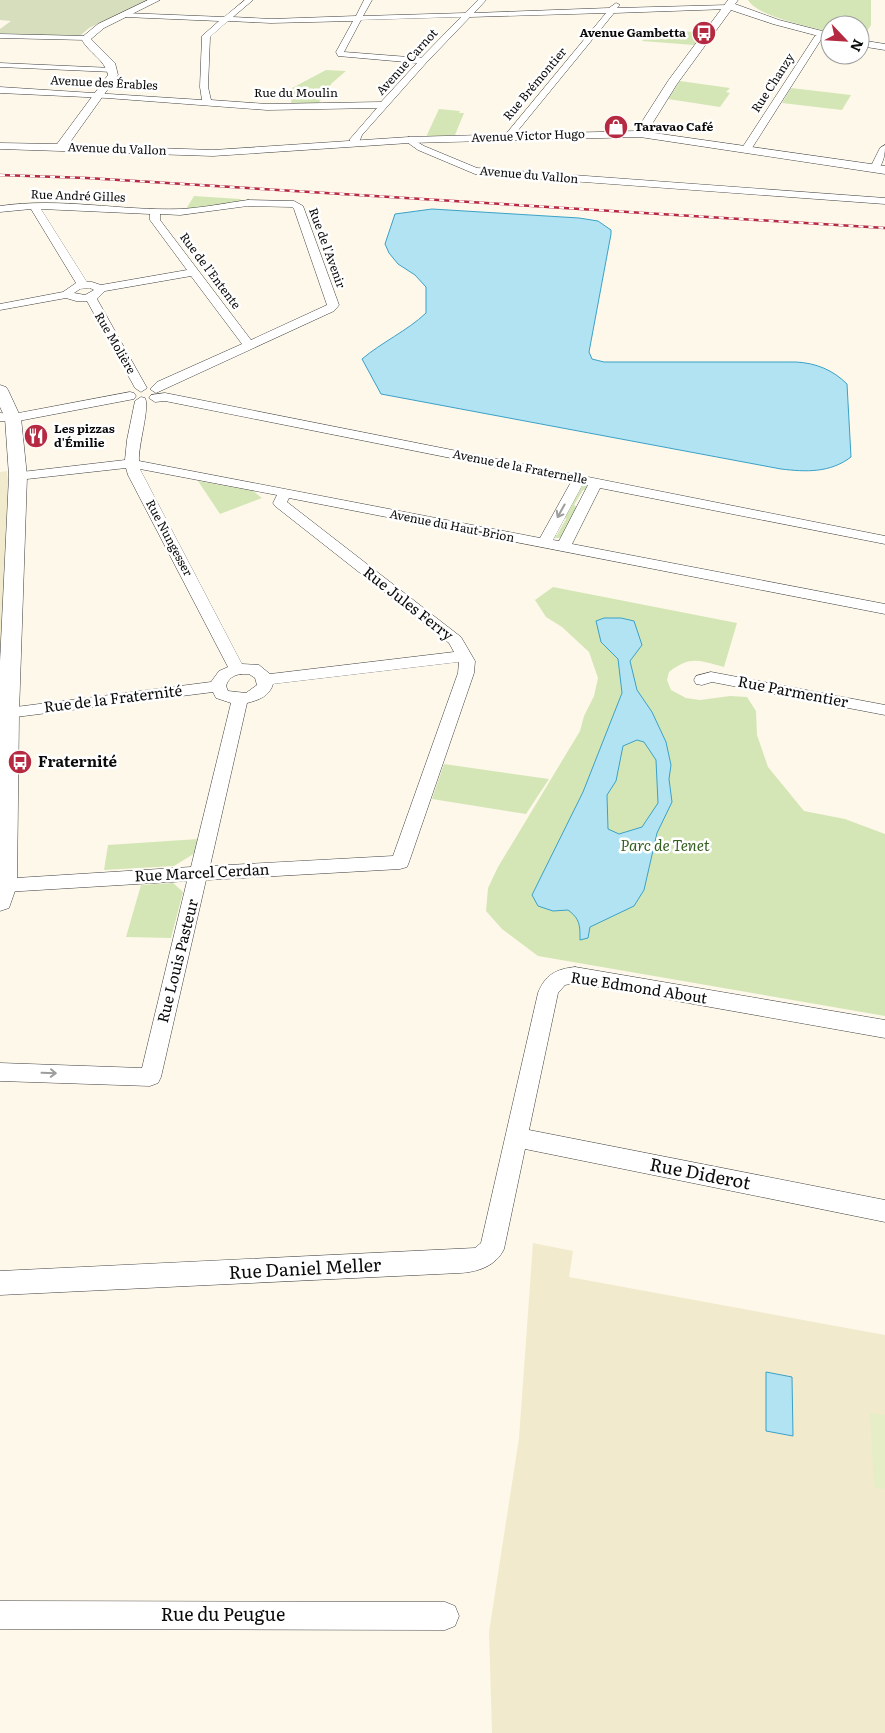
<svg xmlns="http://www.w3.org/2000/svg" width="885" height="1733" font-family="Literata,serif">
  <rect width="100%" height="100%" fill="#fef8ea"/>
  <g fill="#f2eacc">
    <path d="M7,471l2,22 -9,169v-190z"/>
    <path d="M533,1243l40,8 -4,26 316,58v398h-393l-3,-101 30,-194z"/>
  </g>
  <g fill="#d5e6b6">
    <path d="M748,0h123v25l-9,14 -2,-1v-13h-30v7c-19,-5 -72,-15 -82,-32z"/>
    <path d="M653,28l50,5 -9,12 -52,-4z"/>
    <path d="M326,70l20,1 -14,12 -14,21 -27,1 1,-17z"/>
    <path d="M680,81l50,7 -4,4 4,1 -10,14 -52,-8z"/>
    <path d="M791,88l60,7 -9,15 -60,-7z"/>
    <path d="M439,109l21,2 -1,2h5l-9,22 -29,2z"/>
    <path d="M194,196l46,3 2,2 -56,8z"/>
    <path d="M198,481l55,10 9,7 -42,16z"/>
    <path d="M583,485l5,1v4h-5l-9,15 4,3 -17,30h-8v-3h4l9,-16 -2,-4z"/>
    <path d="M553,587l184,36 -13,44c-24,-6 -33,-12 -55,5l-2,8 4,10 15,8 14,2 30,-4 17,1 9,14 1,24 11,32 36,44 41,8 40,15v182l-347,-60 -36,-27 -16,-18 2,-23 10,-21 82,-136 4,-15 10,-20 4,-18 -9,-26 -27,-25 -16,-10 -11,-17z"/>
    <path d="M444,764l105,15 -23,35 -94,-15z"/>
    <path d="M198,839l-3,14 -21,13 -70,4 4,-25z"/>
    <path d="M173,883l10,9 -12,46 -45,-1 15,-52z"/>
  </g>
  <path fill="#d7debd" d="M0,0h147l-58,28 -8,7 -7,2 -74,-4v-4l11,-8 -11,-1z"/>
  <path fill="#e5eec7" d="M870,1413l15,2v74l-11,-2z"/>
  <g fill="#b1e3f3" stroke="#3ba1c7" fill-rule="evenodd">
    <path d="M432,209l147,9 19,3 13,9v4l-22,118 3,7 12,3h192c20,1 37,8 51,22l4,73c-21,16 -45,15 -70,12l-400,-75 -19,-35c20,-17 45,-28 64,-46v-26l-11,-12 -17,-11 -9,-11 -4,-9 10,-30z"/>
    <path d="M604,618h17l13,3 8,24 -12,16 7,29 15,22 14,30 5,23 -2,14 3,23 -15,31 -13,57 -10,16 -44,21 -2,11 -8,2c0,-15 0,-21 -12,-30l-15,1 -15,-5 -6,-11 51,-103 39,-99 -4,-34 -17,-17 -5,-21zM637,740l7,2 12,18 2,43 -16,24 -23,7 -11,-5 -1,-34 9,-14 7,-35z"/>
    <path d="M766,1372l26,5 1,59 -27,-5z"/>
  </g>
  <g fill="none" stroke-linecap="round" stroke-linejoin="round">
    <g stroke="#3e3e3e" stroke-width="1">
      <g id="minor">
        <path d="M245,0h8l-20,17 38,2 85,-3 8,-16h8l-9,16 102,-3 13,-13h8l-12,13 135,-5 7,-5 4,2 -3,3 111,-3 4,2 -4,2 -114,4 -103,126 -3,1 -4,-3 1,-2 101,-122 -136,4 -44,46 -64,72 -4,10 -3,1 -5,-3v-4l27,-31 -110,2 -160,-12 -107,-5v-6l202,13 -2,-13 2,-51 17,-15 -94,-4 -4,-2 4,-2 99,4zM461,17l-40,41 -77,-6 17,-32zM228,21l43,2 82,-2 -17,31 2,4 79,7 -36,39 -114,2 -56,-4 -3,-13 2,-50z"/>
        <path d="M823,32l4,2 -5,4 -70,110 -2,2h-6l-2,-2 73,-112z"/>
        <path d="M0,34l86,2 4,2 -4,2 -86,-2z"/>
        <path d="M0,63l113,5 4,2 -4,2 -113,-5z"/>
        <path d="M409,137l15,9 53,22 408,30v6l-410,-30 -57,-24 -14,-10z"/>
        <path d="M885,145c0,10 -1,16 -7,25h-6l-2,-2 10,-20z"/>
        <path d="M248,200l46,1 9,5 36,99 -5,6 -178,82 -6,-4 7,-7 85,-38 -51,-68 -86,15 -8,8 50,89 -6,4 -6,-4 -48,-87h-11l-10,-3 -66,12v-6l63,-12 13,-9 -45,-74 -31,3v-6c60,-9 120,5 180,3 22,-1 46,-6 68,-9zM248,206l44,1 2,2 33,96 -76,35 -91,-120v-6l20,1zM41,209l109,5v6l37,50 -86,15 -9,-3h-5zM90,288l4,2 -9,5 -11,-2 6,-4z"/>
        <path d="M130,392l4,1 2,3 -2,3 -121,23 -13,-1v-8l13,1z"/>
        <path d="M165,393l720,143v8l-285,-56 -28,56 313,60v10l-596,-116 -2,4 174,135 14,24 -1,12 -65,189 -2,5 -7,2 -194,11 -45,197 -3,6 -8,3 -150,-5v-18l142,5 45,-187 -182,11 -5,-1v-12l191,-12 40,-164 -15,-5 -3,-6 -205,26 -6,-1 -2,-5 2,-3 6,-1 203,-26 8,-11 9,-4 -100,-192 -2,-7 -108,12 -7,-4 2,-3 112,-13 2,-20 8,-39 6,-4 4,1c5,10 -7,47 -6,63l401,77 31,-56 -406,-81 -10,1 -6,-4 2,-3zM140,469l137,26 -4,8 2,3 174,137 5,9 -184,22 -11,-9 -17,-1zM583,484l5,1 -29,56 -6,-1zM459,662l-1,11 -65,183 -183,10 37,-163c12,-3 23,-7 26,-19zM241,674h8l6,4 2,7 -11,8 -18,-2 -2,-5c2,-7 7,-11 15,-12z"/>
        <path d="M711,672l174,33v10l-173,-33 -10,3 -6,-1 -2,-4 2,-4z"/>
        <path d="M575,967l310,53v18l-310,-55 -10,2 -7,8 -29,137 356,70v22l-360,-73 -21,100c-8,17 -26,23 -44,24l-460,22v-24l475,-23 6,-5 57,-250c7,-18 18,-24 37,-26z"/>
        <path d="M0,1601l445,1 10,4 4,10 -4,10 -10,4 -445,-1z"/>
      </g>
    </g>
    <g stroke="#3e3e3e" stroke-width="1">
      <g id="tertiary">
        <path d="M148,0h12l-56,28 -13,11 24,24 3,12 -50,70 145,5 196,-13 227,-6 32,-50 60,-81h10l-3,4 44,16 51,13v6l-57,-15 -42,-14 -54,74 -30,48 238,34v8l-245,-37 -231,6 -196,13 -213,-7v-6l57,1 51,-69c-3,-16 -20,-22 -27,-37l17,-14z"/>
        <path d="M860,40l25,4v6l-25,-4z"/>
        <path d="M0,385l6,2 2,3 13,28 6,58 -8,237 -2,172 -8,23 -9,3v-249l9,-186 -4,-58 -5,-11z"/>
      </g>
    </g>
    <use href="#minor" fill="#fff" fill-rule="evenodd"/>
    <use href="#tertiary" fill="#fff" fill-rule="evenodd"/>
    <g stroke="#b52941" stroke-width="2.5">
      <path id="rail" d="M0,175l87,3 798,50"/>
    </g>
    <use href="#rail" stroke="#fff" stroke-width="2" stroke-dasharray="5" stroke-linecap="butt"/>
  </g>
  <defs><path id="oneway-shaft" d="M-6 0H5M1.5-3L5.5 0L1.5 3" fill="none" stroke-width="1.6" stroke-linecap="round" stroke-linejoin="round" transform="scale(1.25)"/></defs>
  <g stroke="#9d9d9d">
    <use href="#oneway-shaft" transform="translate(561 511) rotate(119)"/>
    <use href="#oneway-shaft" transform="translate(49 1073) rotate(2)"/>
  </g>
  <defs>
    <g id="bus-disc" transform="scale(1.25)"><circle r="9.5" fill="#b52941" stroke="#fff"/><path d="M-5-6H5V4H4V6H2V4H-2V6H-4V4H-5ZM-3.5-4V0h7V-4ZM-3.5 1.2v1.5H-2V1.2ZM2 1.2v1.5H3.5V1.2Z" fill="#fff"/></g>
    <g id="shop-disc" transform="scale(1.25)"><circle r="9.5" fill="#b52941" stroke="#fff"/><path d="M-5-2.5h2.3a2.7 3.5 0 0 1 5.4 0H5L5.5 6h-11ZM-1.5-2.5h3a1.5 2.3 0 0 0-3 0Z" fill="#fff"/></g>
    <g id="restaurant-disc" transform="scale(1.25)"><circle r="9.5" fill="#b52941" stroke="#fff"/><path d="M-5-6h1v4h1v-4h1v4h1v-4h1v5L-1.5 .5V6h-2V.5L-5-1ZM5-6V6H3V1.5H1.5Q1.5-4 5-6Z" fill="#fff"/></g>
  </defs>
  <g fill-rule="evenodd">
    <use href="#bus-disc" x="704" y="33"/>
    <use href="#shop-disc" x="616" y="127"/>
    <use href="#restaurant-disc" x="36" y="436"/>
    <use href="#bus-disc" x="20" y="762"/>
  </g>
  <g text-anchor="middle" stroke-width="5" stroke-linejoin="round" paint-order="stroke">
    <g font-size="12" font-weight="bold" fill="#0b0b0b" stroke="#fff" text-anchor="start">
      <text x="686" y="37" text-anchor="end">Avenue Gambetta</text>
      <text x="634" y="131">Taravao Café</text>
      <text x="54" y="433">Les pizzas<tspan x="54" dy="14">d'Émilie</tspan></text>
    </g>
    <g font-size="12" fill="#0b0b0b" stroke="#fff">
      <text transform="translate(407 62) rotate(-48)" y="4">Avenue Carnot</text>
      <text transform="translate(104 83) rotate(3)" y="4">Avenue des Érables</text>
      <text transform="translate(773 83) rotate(-57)" y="4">Rue Chanzy</text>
      <text transform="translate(535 84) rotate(-50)" y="4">Rue Brémontier</text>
      <text x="296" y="97">Rue du Moulin</text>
      <text transform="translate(528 136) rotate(-2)" y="4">Avenue Victor Hugo</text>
      <text transform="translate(117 149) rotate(2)" y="4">Avenue du Vallon</text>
      <text transform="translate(529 175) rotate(5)" y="4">Avenue du Vallon</text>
      <text transform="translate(78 196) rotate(2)" y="4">Rue André Gilles</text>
      <text transform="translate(327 248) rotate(70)" y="4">Rue de l'Avenir</text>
      <text transform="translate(210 271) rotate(53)" y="4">Rue de l'Entente</text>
      <text transform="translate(115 343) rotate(60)" y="4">Rue Molière</text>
      <text transform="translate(520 467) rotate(11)" y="4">Avenue de la Fraternelle</text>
      <text transform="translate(452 526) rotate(11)" y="4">Avenue du Haut-Brion</text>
      <text transform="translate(169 538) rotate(62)" y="4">Rue Nungesser</text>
    </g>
    <g font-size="15" fill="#0b0b0b" stroke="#fff">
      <text transform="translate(408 604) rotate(38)" y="5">Rue Jules Ferry</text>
      <text transform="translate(793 692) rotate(11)" y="5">Rue Parmentier</text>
      <text transform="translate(113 699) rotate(-7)" y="5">Rue de la Fraternité</text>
      <text transform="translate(202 873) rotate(-3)" y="5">Rue Marcel Cerdan</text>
      <text transform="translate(178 961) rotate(-76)" y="5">Rue Louis Pasteur</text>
      <text transform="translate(639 988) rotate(9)" y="5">Rue Edmond About</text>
    </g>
    <g font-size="15" font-weight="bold" fill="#0b0b0b" stroke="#fff" text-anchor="start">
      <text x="38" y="767">Fraternité</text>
    </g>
    <g font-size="15" font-style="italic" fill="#345f1f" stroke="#fff">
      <text x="665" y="851">Parc de Tenet</text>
    </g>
    <g font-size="18" fill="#0b0b0b" stroke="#fff">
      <text transform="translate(700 1174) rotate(11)" y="6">Rue Diderot</text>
      <text transform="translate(305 1269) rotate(-3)" y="6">Rue Daniel Meller</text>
      <text x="223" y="1621">Rue du Peugue</text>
    </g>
  </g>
  <g transform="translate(845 40) rotate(115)"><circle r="24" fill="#ffffff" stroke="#9d9d9d"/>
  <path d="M0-4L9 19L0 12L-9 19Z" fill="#b52941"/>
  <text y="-8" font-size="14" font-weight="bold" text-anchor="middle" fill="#0b0b0b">N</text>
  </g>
</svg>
